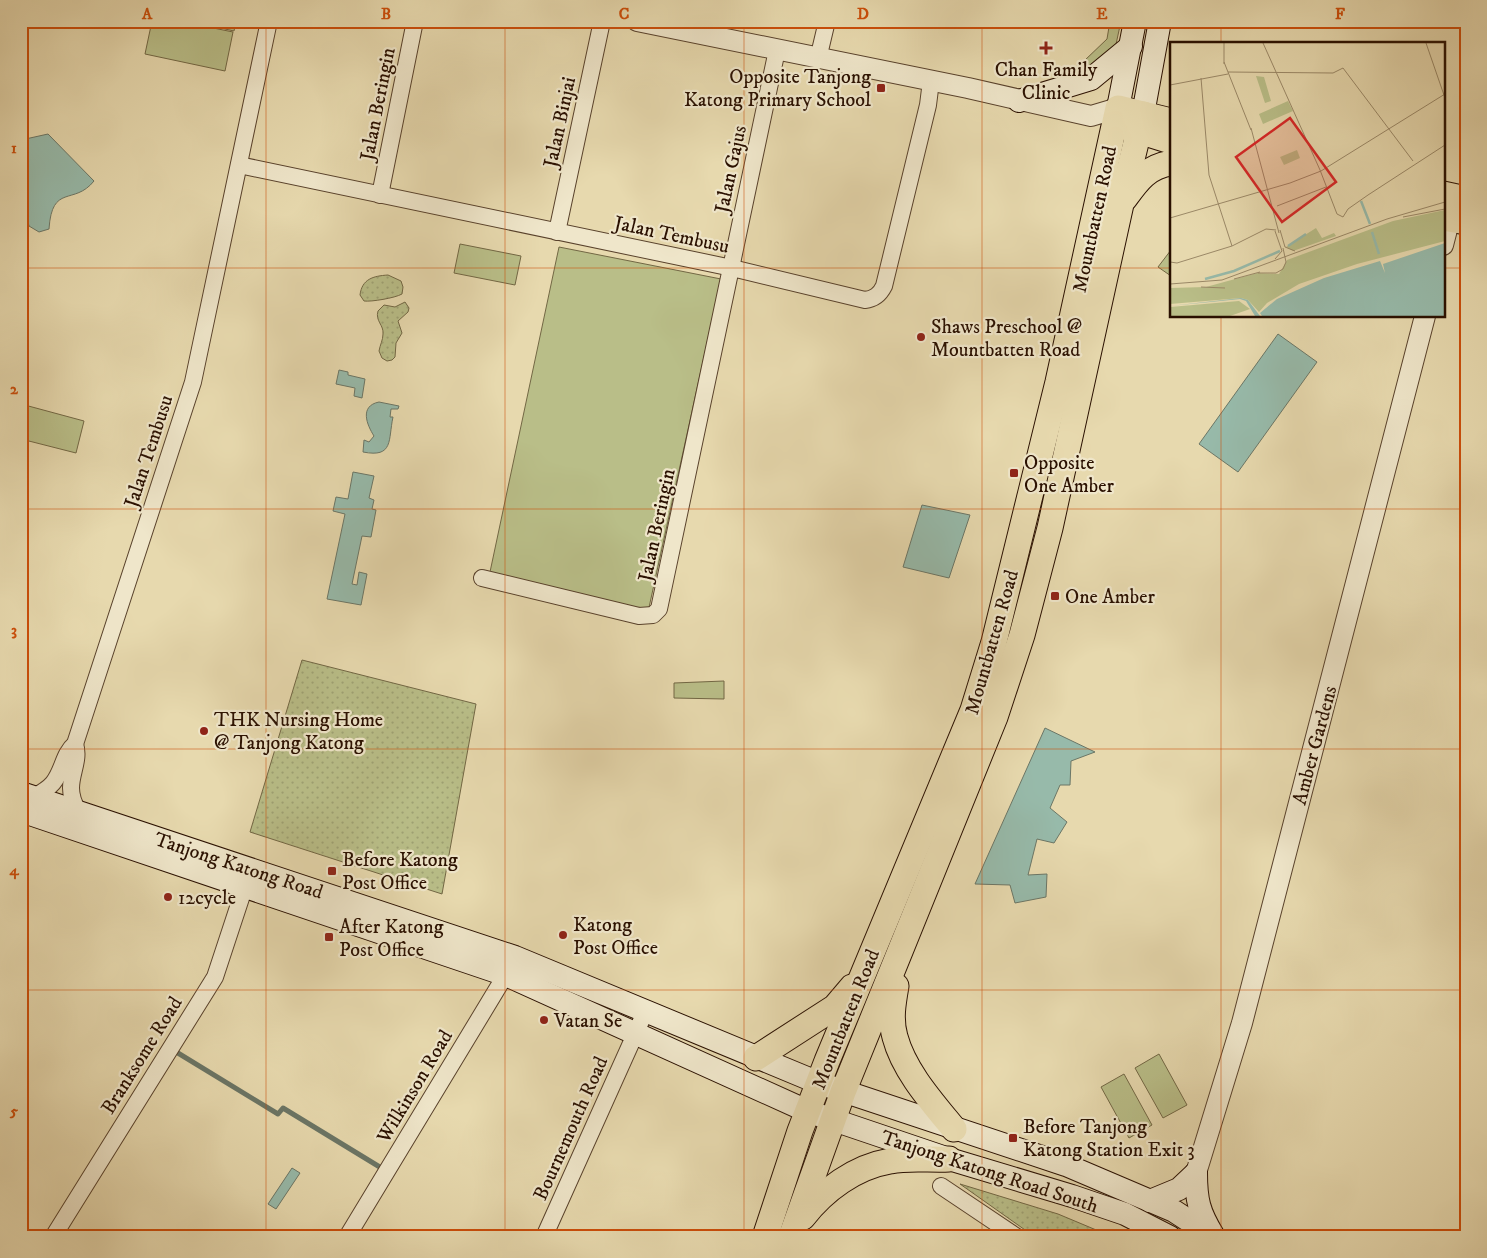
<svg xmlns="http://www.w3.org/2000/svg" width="1487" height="1258" font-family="'IM FELL DW Pica',serif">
  <defs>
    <pattern id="park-dots" width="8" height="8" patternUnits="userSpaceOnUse" patternTransform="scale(1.25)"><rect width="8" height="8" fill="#b9be88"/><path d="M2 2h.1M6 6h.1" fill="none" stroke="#9fa274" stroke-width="1.8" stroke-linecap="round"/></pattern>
  </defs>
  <rect width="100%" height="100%" fill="#e7d9ae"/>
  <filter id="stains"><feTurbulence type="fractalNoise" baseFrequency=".004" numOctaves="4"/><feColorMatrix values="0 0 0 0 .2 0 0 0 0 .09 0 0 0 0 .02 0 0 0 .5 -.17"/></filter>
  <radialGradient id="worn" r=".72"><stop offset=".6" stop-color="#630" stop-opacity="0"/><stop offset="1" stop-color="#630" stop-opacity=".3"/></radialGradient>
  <g fill="#b9be88" stroke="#726744">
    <path d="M152,21h27l54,11 -8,39 -80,-17z"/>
    <path d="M189,21h47l-2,10z"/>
    <path d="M1110,21h11l-6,28 -26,20 -5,-8 23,-22z"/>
    <path d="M460,244l61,12 -6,29 -61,-12z"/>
    <path d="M559,247l162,32 -73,333 -158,-40z"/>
    <path d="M1171,250v26l-13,-9z"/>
    <path d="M21,404l63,17 -8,32 -55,-14z"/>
    <path d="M724,681v18l-50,-1v-15z"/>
    <path d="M1159,1054l28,51 -24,13 -28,-50z"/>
    <path d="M1124,1074l28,51 -23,13 -28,-51z"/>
  </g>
  <g fill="url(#park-dots)" stroke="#726744">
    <path d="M388,275l13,6 2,6 -1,7c-7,4 -31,8 -38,7l-4,-6c2,-16 13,-19 28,-20z"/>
    <path d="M405,302l4,6 -1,4 -10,9 4,12 -6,10 -1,14 -3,3 -5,1 -5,-3 -3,-7c1,-6 4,-11 4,-17 1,-9 -8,-13 -5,-23l6,-6 11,2z"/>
    <path d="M302,660l174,44 -34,190 -192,-62z"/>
    <path d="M960,1184l98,30 55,23h-78z"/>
  </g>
  <g fill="#97baaa" stroke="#6b7666">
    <path d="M48,134l46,47c-20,25 -42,2 -45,48l-10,3 -10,-6 -3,-12 2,-6 -7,-6v-62z"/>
    <path d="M1278,334l39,28 -79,110 -39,-28z"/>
    <path d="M339,370l9,2v3l17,4 -3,19 -8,-2 1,-8 -19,-4z"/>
    <path d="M379,402l20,4 -1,3h-7l-1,8h3c-5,23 1,41 -30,35l1,-12 5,2 5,-6c-7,-11 -15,-30 5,-34z"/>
    <path d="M353,472l21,4 -5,22 5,2 -2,9 4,1 -5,27 -9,-1 -10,48 5,1 2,-13 8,2 -6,31 -34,-6 18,-85 -12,-3 3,-14 12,2z"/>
    <path d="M922,505l48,10 -21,63 -46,-11z"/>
    <path d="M1045,728l50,24 -24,9 -1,24h-10l-10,23 17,14 -13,21 -17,-4 -9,36 19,-1 -1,23 -31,6 -5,-18 -35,-1z"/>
    <path d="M292,1168l8,5 -24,36 -8,-5z"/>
  </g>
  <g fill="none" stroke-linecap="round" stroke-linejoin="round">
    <path stroke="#6b7666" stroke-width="5" d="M173,1050l105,64 5,-6 100,61"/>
    <g stroke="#59422c" stroke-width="18">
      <g id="minor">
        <path d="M818,59l9,-38"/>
        <path d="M239,165l493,103 133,32c10,-1 15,-6 19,-14l44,-181 3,-24"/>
        <path d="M380,195l35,-174"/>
        <path d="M557,232l45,-211"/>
        <path d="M482,578l157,38 14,-1 6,-6 118,-559"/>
        <path d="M75,744c5,15 -4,29 -4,44 0,9 3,16 7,23"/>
        <path d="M34,797c7,-4 14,-8 19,-14 10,-12 10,-29 22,-39l118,-362 76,-361"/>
        <path d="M941,1186l76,51"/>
        <path d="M53,1237l162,-260 30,-91"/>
        <path d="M347,1237l164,-271"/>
        <path d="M544,1237l102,-227"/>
      </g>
    </g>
    <g stroke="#59422c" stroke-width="22">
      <g id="tertiary">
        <path d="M637,21l331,67 123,28 27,-8"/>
        <path d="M1443,245l10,-39"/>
        <path d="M1196,1173l46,-150 183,-707"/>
      </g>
    </g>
    <g stroke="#2a1000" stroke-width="24">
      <g id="secondary">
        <path d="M1019,101l72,-22 40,-33"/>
        <path d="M1118,108l17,-87"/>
        <path d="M1143,114l17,-93"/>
        <path d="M21,793l494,164 304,126 247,82 108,46 40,26"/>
        <path d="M21,811l485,164 301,136 142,48 123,37 53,18 45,23"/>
        <path d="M1196,1173c0,27 3,39 17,62"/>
        <path d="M1150,1201l29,-12 17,-16"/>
      </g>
    </g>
    <g stroke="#2a1000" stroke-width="27">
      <g id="primary">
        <path d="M1123,126l48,15"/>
        <path d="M1443,194l23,5"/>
        <path d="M1125,198c13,-18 22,-31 46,-35"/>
        <path d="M1443,218l23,4"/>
        <path d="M896,986c-3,17 -6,34 -1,51 9,34 37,65 59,92"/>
        <path d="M756,1058l79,-51 17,-20"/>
        <path d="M803,1217c21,-27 52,-50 87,-56 18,-4 40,-1 59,-2"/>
        <path d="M765,1237l35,-106 27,-70 146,-351 21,-68 64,-260 60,-274 53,13"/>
        <path d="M791,1237l52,-145 152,-375 27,-82 28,-107 71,-324 22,-90"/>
      </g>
    </g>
    <use href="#minor" stroke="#efe6ca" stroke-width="16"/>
    <use href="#tertiary" stroke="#efe6ca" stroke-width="20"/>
    <use href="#secondary" stroke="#efe6ca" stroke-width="22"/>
    <use href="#primary" stroke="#e7d9ae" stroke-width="25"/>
  </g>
  <path fill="none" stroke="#cc4e0a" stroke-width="1" stroke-opacity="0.55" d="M266,21v1216M505,21v1216M744,21v1216M982,21v1216M1221,21v23M21,268h1150M1443,268h23M1221,316v921M21,509h1445M21,749h1445M21,990h1445"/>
  <g fill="#8f2418" stroke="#efe6ca" stroke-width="2">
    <path d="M1043.5 40.5h5v5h5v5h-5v5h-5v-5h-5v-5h5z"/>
    <rect x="876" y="83" width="10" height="10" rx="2.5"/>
    <circle cx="921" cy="337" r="5"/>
    <rect x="1009" y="468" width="10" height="10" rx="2.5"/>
    <rect x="1050" y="591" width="10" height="10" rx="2.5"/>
    <circle cx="204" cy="731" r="5"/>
    <rect x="327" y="866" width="10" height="10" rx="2.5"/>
    <circle cx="168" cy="897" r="5"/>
    <circle cx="563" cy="935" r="5"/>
    <rect x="324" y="932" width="10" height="10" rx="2.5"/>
    <circle cx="544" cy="1020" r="5"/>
    <rect x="1008" y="1133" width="10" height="10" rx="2.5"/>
  </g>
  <g text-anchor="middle" stroke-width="4.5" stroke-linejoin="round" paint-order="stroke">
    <g font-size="20" fill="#2a1000" stroke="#efe6ca" text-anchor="start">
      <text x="1046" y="76" text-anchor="middle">Chan Family<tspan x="1046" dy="23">Clinic</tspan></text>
      <text x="871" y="83" text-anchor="end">Opposite Tanjong<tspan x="871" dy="23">Katong Primary School</tspan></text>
      <text x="931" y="333">Shaws Preschool @<tspan x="931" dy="23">Mountbatten Road</tspan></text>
      <text x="1024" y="469">Opposite<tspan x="1024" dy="23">One Amber</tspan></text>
      <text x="1065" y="603">One Amber</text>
      <text x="214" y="726">THK Nursing Home<tspan x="214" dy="23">@ Tanjong Katong</tspan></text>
      <text x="342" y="866">Before Katong<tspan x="342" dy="23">Post Office</tspan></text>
      <text x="178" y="904">12cycle</text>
      <text x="573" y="931">Katong<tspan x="573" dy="23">Post Office</tspan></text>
      <text x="339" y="933">After Katong<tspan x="339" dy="23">Post Office</tspan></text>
      <text x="554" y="1027">Vatan Se</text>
      <text x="1023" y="1133">Before Tanjong<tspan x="1023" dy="23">Katong Station Exit 3</tspan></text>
    </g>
    <g font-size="20" fill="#2a1000" stroke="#efe6ca">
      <text transform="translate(377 104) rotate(-79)" y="7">Jalan Beringin</text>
      <text transform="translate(559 122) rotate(-78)" y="7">Jalan Binjai</text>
      <text transform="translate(730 169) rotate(-78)" y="7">Jalan Gajus</text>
      <text transform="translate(1094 219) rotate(-78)" y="7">Mountbatten Road</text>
      <text transform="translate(672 234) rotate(12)" y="7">Jalan Tembusu</text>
      <text transform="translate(148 451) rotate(-72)" y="7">Jalan Tembusu</text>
      <text transform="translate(656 525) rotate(-78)" y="7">Jalan Beringin</text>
      <text transform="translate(991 642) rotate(-74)" y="7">Mountbatten Road</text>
      <text transform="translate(1314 745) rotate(-75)" y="7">Amber Gardens</text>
      <text transform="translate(239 865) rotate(18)" y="7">Tanjong Katong Road</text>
      <text transform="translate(845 1019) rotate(-68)" y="7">Mountbatten Road</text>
      <text transform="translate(141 1055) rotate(-58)" y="7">Branksome Road</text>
      <text transform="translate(414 1086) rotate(-59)" y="7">Wilkinson Road</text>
      <text transform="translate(570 1128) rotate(-66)" y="7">Bournemouth Road</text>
      <text transform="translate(990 1171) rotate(18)" y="7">Tanjong Katong Road South</text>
    </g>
  </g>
  <g transform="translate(1170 42)">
    <rect width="275" height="275" fill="#e7d9ae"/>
    <path d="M86,34l8,1 7,24 -6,2zM118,59l5,10 -30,13 -4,-10zM127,108l3,8 -16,7 -4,-8z" fill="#b9be88"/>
    <path d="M69,259l11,8 -20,7h-60v-9z" fill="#b9be88"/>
    <path d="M275,168v31l-88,23 -58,20 -32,19 -8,9 -11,-12 -7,-2 -71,6v-16l36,-1 51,-14 22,1 8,-14 106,-39zM146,186l6,10 12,-5 2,3 -43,15 -7,-4z" fill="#b9be88"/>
    <path d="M275,201v73h-183l-2,-3 17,-14 47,-21 56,-17 5,12 -2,-9zM71,256l7,2 12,16h-5l-9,-15 -6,-2 -70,7z" fill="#97baaa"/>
    <path fill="none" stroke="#97baaa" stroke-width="2.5" d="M191,159l9,23M202,190l7,22M118,204l18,-12M35,237l29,-8 46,-20"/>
    <path fill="none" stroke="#9b8968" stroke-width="1" d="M54,1v21M93,1l57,127M256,1l19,55M54,20l27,68M58,30l105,1 10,-5 70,93M31,36l8,97 23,71M0,43l58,-11M81,86l28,105M150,128l17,44 6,3 5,-8 20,-14 77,-50M107,164l49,-19M233,175l42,-8M0,176l120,-35 31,-12 124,-77M110,188l5,17 10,4M105,189l7,20 -7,8M0,220l7,1 55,-17 34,-17 10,1M88,231h18l7,-4 3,-7 -3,-14M64,237l26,-7M0,242l52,-4 165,-61 58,-17M31,245l24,1"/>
    <path fill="#d62828" fill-opacity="0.15" stroke="#d62828" stroke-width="2.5" d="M120,76l46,64 -54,40 -46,-65z"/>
    <rect width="275" height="275" fill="none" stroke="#2a1000" stroke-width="2.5"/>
  </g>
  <rect width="1487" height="1258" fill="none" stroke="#e7d9ae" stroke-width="55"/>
  <rect x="28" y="28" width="1432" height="1202" fill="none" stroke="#cc4e0a" stroke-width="2"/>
  <g font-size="16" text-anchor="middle" font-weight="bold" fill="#cc4e0a">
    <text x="147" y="19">A</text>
    <text x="386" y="19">B</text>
    <text x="624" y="19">C</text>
    <text x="863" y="19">D</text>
    <text x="1102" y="19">E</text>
    <text x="1340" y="19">F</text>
    <text x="14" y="153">1</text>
    <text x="14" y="394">2</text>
    <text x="14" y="635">3</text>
    <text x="14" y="875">4</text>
    <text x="14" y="1116">5</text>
  </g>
  <rect width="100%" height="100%" filter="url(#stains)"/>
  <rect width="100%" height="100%" fill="url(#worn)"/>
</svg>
